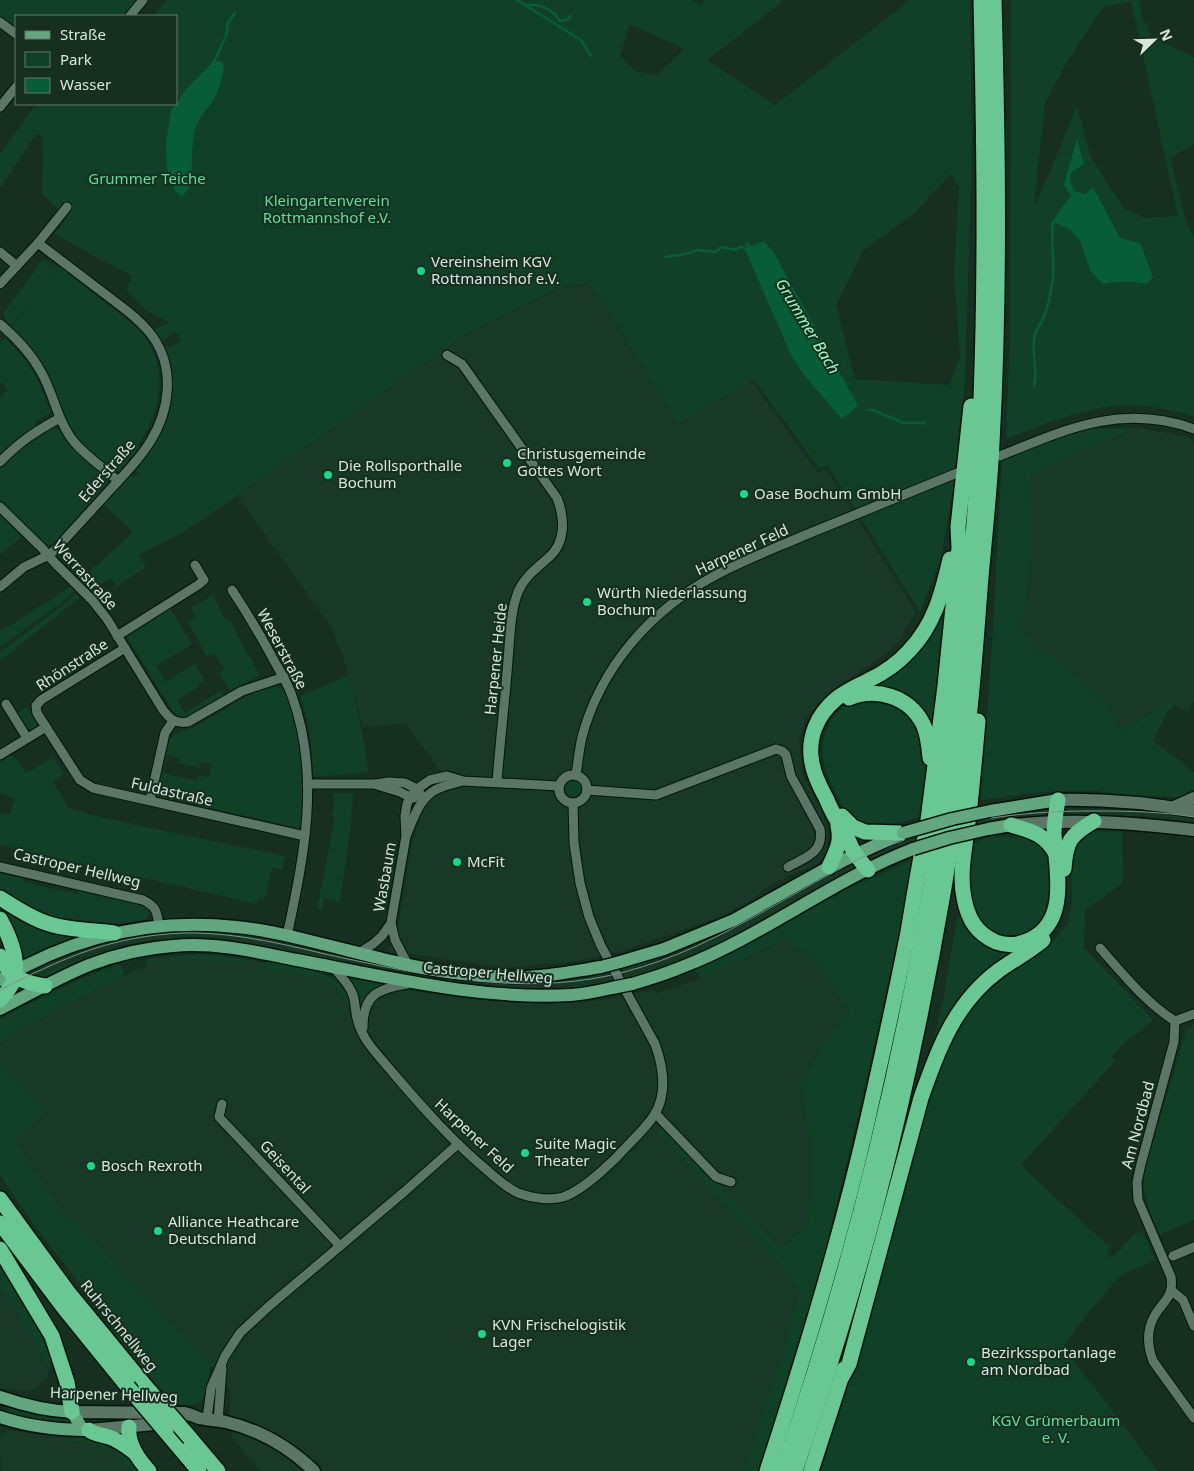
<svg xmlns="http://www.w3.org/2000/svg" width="1194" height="1471" font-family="'Noto Sans',sans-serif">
  <rect width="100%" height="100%" fill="#162f21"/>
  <g fill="#183927">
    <path d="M589,283l90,142 73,-44 66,92 8,-4 90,143 -19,32 -27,21 -25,16 -24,19 -15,18 -7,22 4,36 19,34 6,21 -1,18 -5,11 -6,4 -10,6 -11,2 -31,17 -9,9 -35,19 -98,34 -43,10 -74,7 -119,-17 11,-15 15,-93 11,-39 8,-8 20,-10 -45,-62 -43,3 -20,-71 -12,-29 -94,-131 230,-162 95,-47z"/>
    <path d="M1138,428l48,8 8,5v260l-6,11 -21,-11 -45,31 -15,-29 -68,-49 -17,-27 11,-81 -2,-69 62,-30z"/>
    <path d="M1068,809l87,1 39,6v6l-47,-6h-78z"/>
    <path d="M1047,810l1,7 -143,30 -2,-1 -32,13 -3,-7 65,-23 75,-15z"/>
    <path d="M851,861l4,5 -2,2 -120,68 -1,-2 -2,1 -45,22 -29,11 -28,8 1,3 -19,5 -2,-4 -22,4 -45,4 -23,1 -45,-3 -82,-13 -100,-22 -21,-1 -53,-8v-3l-24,-1 -24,1 -47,6 -47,14 -45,21 -6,-4 42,-20 45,-14 30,-6 47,-4 47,3 30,5 1,-3 54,11v3l86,19 124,13 37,-3 55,-14 4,4 34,-10 34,-14 35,-17 -1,-1z"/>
    <path d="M789,938l18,11 44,63 -29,33 -22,41 12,65 -4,73 -35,33 26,32 -19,71 -36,111h-484l-29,-35 -2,-48 -18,-23 -138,-145 -4,3 -53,-81 30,-31 -46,-52v-15l61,-37 78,-38 6,-1 2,-4 36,-5 13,-5 45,4 87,19 104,17 71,8 45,2 53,-4 52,-10 5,3 44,-15z"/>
    <path d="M0,1287l27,41 22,41 -1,7 -9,10 -12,5 -23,-2 -4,-2z"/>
    <path d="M8,1431h8l28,4 26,2v5l26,3 19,8 17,18h-131l-1,-37z"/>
  </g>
  <g fill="#114029" fill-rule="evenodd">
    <path d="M0,0h139l-15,16h-108v12l-16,-13z"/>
    <path d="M167,0h525l8,5 6,-5h74l2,2 -75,58 68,45 135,-105h60l2,154 -7,228 -8,83 -16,93 -21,54 -92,-146 -9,2 -65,-88 -10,-1 8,2 -73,44 -74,-118 -16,-24 -27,4 -95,47 -230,162 -50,34 -48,25 7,12 -30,20 -5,-9 -20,13 -10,-11 52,-48 -29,-27 26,-29 4,1 5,-4 -4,-2 6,-6v-4l20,-32h1l3,-7h-1l7,-29 -1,-24 1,-1 -1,-7h-2l-5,-14 1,-1 7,1 10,-7 -6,-9 -14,11 -8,-12 16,-7 -27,-16 -16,-18 6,-13 -78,-42 14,-16 -26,-24 1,-57 -7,-3 -36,54v-34l36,-50h140v-88h-23zM630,24l54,25v1l-27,25 -22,-4 -15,-15zM951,174l8,13 -5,85 6,85 -11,28 -94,-6 -19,-74 27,-54 49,-36z"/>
    <path d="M1011,0h128l4,20 5,6 3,11 43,20v87l-24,14 16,63 8,16v180c-28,-10 -59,-14 -88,-10 -34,5 -67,20 -100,32l4,-104zM1131,1l47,215 -32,2 -21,-9 -9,-13 -25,-39 -14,-51 -40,96 -3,2 11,-101 22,-41 35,-54z"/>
    <path d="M42,260l17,7 -8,12 9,-12c14,11 27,22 42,33 14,11 30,21 41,35 27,34 18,77 -5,110l2,2 -21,25h-6l-32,-29 -8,-8 -28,-66 -21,-29 -13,-13 17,-19h-1l-17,19 -7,-13z"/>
    <path d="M5,338l19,21 11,15 16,38 -16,10 2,3 -21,14 -16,15v-56l8,-9 -8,-7v-39z"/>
    <path d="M54,427c8,3 13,15 19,21 10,11 22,20 34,30l1,5 -56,62h-7l-45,-43v-34c16,-17 34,-30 54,-41z"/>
    <path d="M1138,428l-45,19 -62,30 2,69 -11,81 17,27h11l57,49 15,29 45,-31 7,4 -6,6 -15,30 41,31v18l-12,7 -66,-3 -18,-3h-30l-35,2 -52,7 11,-156 10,-184 82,-31z"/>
    <path d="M0,511l22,21 -2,3 1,2 -19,17 -2,-2z"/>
    <path d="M949,581l-16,160 -10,-25 -63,-25 33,-18z"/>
    <path d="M70,587l4,4 -13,12 -61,44v-16l16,-9z"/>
    <path d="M76,594l3,4 -79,63v-9l62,-46z"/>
    <path d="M213,595l13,26 3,-1 30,54v2l-29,14 -11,-17 5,-4 -10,-16 -7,4 -19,-35 8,-6 -5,-8z"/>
    <path d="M168,608l2,1 22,35 -36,22 10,16 29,-18 10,17 -7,4 1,2 -22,13 8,13 35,-22 3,5 -36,23 -7,-1 -7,-7 -46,-74 2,-4z"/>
    <path d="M349,675l11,48 9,49 -55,5 -4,-44 -9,-37z"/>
    <path d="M278,687l8,5 10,32 8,67 -2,34 -4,3 -142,-33 3,-21 4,-6 -1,5 35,8 2,-6 10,2 3,-13 -11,-2 -2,6 -20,-5 1,-5 -14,-3 -1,5 -3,-3c2,-6 2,-14 7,-18 7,-7 17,-8 25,-12 29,-14 51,-37 84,-40z"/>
    <path d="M872,698l25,7 20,19 9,26 1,17 -6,49c-13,5 -34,10 -48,10 -8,0 -16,-4 -24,-7 -8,-17 -19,-34 -24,-52 -8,-27 4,-57 32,-66 5,-2 10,-2 15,-3z"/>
    <path d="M27,707l12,21 -11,6 -13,-20z"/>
    <path d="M12,755l8,8 6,10 27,-16 11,17 -11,8 15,25 20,7 16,4 181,38 -3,14 -10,-2 -7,31 -6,-2 -2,7 -257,-59v-32l10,2 5,-17 -15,-5v-31z"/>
    <circle cx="573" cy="789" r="8"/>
    <path d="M334,793h19l-2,32 -11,77 -16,-4 -2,12 -5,-1 18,-92 -3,-1 3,-17 -1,-1z"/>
    <path d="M1122,831l1,52 -38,27 -1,38 69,72 -30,24 -12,13 4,4 -94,104 29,28 61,55 -4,5 5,5 24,-25 6,-2 13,29 -29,13 -8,5 -30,35 -25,34 95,124h-337l35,-111 60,-225 23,-64 21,-46 23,-29 42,-36 30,-20 13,-17 4,-19 -1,-47 5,-14 14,-11z"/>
    <path d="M991,836l37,2 13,6 10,13 1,43 -10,24 -22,14h-20l-21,-15 -11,-28 1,-30 3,-21z"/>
    <path d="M916,858l-50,224 -56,233 -22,80 -30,76h-14l36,-111 19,-71 -26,-32 -115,-125 3,-3 5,1 115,119 27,-25 4,-73 -12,-65 22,-41 28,-33 -43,-62 -7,3 -11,-15 -87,40 -10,-9 71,-33 86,-48z"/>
    <path d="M0,871l23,5v6l55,12 1,-5 66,15 4,5v5l-4,6 -54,6 -33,-4 -58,-27z"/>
    <path d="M0,902l91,31 -39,14 -33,15 -19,-49z"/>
    <path d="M960,904l5,12 54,31 -89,109 14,-59 2,-17z"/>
    <path d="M728,928l1,1c-34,17 -67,30 -103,41l-4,-4z"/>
    <path d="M176,930l60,2 30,5v3c-91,-15 -160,-7 -242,36v-3l18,-11 74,-24z"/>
    <path d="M732,934l1,2 -40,20 -21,10 -43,13 -2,-3 29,-8 29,-11z"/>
    <path d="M193,938l24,1v3l-21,-1 -151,39h-15c55,-27 102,-40 163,-42z"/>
    <path d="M271,947c82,17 163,39 247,42 30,1 60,-3 90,-9l2,4 -46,7 -46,-1 -44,-3 -43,-6 -161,-31z"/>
    <path d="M189,955h21l41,5 -1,3 -5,-1 -1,2 -20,-3 -41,-2 -36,5v-5z"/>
    <path d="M266,960l4,1v1l27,6v-2l5,1v1c16,4 36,9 43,26 3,6 4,12 0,19 -5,4 -9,3 -15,-2 4,2 8,2 12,0 11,-7 -5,-24 -12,-28 -14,-8 -49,-12 -65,-15z"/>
    <path d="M118,964l6,6 -1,7 -62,30 -61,37v-25c39,-21 77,-40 118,-55z"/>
    <path d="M346,975l43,8 -23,14 -6,15 -14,-35z"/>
    <path d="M1194,1024v196l-34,15 -11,-25 -6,-24 3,-20 40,-135z"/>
    <path d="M0,1059l46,52 -30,31 53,80 4,-3 138,146c-3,11 -3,39 -17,40 -6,1 -14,-1 -21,-1l-56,-68 -4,-9 -78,-101 -35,-51z"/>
    <path d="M0,1257l51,93 -2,19 -22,-41 -27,-41z"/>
    <path d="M9,1406l61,11 2,6 -2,1c-14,-2 -55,-4 -64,-14z"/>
    <path d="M70,1437l20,1 27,9 29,24h-14l-17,-18 -19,-8 -26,-3z"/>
  </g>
  <g fill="#075d38">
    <path d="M213,61h7l4,4c-2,14 -5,26 -12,37 -6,9 -14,16 -17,27 -5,19 -1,39 -6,58 0,3 -4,6 -7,9l-7,-5 -8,-23 -1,-26 5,-31 16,-23 22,-22z"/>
    <path d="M1077,139l7,25c-15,10 -17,9 -10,27l12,3 7,-7 27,51 21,6 12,34 -7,6c-14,-3 -29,-3 -43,0l-12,-12 -11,-31 -9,-11 -18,-8 9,-15 9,-11 -7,-11z"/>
    <path d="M764,241l10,12 84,153 -16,13 -38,-44 -14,-22 -45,-104z"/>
  </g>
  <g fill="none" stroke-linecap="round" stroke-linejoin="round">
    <g stroke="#075d38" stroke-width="2.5">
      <path d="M517,0l64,40 10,16"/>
      <path d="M526,6c8,-4 22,2 29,8 2,2 3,5 5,7l7,-1 4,-4"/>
      <path d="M213,64l13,-28 2,-13 7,-10"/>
      <path d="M747,244l4,4"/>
      <path d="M665,257l21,-3 12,-4 17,2 7,-5 14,3 4,-3 9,2"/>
      <path d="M1034,386c4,-16 -2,-29 0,-46 1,-9 5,-14 9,-21 5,-11 7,-23 9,-34 4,-21 -2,-42 1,-63"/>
      <path d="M868,410h5l30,13h22"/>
    </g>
    <g stroke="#01160a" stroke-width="11">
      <g id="street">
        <path d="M130,16l13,-16"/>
        <path d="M0,22l16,12"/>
        <path d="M0,107l16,-20"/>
        <path d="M0,252l17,14"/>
        <path d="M0,284l38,-41 29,-36"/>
        <path d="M0,324c15,13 30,28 40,46 14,23 17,52 35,73 12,14 29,25 43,38"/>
        <path d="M447,355l15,9 95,134c8,20 9,45 -9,60 -11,10 -24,19 -30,34 -8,20 -8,47 -10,68 -3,41 -8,81 -11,122"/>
        <path d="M1000,456c66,-27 122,-53 194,-27"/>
        <path d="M0,462c19,-20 36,-31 60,-44"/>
        <path d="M0,507l42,41 12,14 38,38 15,19 56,91c7,9 12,14 25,12l54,-31 42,-14"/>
        <path d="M0,587l24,-20 25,-12 8,-7c17,-19 34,-37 51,-56 15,-16 31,-32 42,-50 20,-32 25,-73 3,-105 -7,-10 -17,-19 -27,-27l-88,-67"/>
        <path d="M232,590c14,21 27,43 39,65 7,14 16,26 21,41 29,80 12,160 -5,240"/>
        <path d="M117,636l81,-51 6,-5 -9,-15"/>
        <path d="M125,648l-84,52 -5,6 1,7 43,67 13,8 212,48"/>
        <path d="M6,704l21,34"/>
        <path d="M0,755l46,-28"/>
        <path d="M576,775c2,-13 3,-25 6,-38 19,-71 70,-128 134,-162 28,-15 57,-26 87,-39 51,-21 103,-42 154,-63"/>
        <circle cx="573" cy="789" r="14"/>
        <path d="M309,784h66l14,-2 16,1 12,6 7,10"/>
        <path d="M377,785l23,7 10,5 4,1"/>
        <path d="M587,790l69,5 120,-46 6,2 4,4 5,21 29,53c4,24 -14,28 -32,38"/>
        <path d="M150,800l15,-67 8,-12"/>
        <path d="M407,834c6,-15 12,-33 25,-42 8,-6 21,-8 30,-11"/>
        <path d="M0,867l143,33c14,7 14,12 16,27"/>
        <path d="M391,923l4,17 13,25"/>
        <path d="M1100,948c23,26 46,55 75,73"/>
        <path d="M359,953l14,-9 9,-8 9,-13 15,-87 -1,-20 2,-12 3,-7 7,-8 13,-9 17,-4 16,5 96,5"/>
        <path d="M334,967c6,10 15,16 19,28 2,6 2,12 3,18 1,8 5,18 9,25 8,13 19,24 28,35 30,35 60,69 95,98 9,8 19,17 30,22 13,5 32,8 45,4 21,-7 52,-37 67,-54 9,-9 18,-18 25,-29 12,-21 8,-48 0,-70l-54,-98 -12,-29 -9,-34 -6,-40 -1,-40"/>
        <path d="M1175,1021l-1,21 -33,122 -4,18 1,18 33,77c3,20 -7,23 -16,38 -9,15 -8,30 -2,46l41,57"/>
        <path d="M1175,1021l19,-7"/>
        <path d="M363,1028c0,-33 14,-39 44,-44"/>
        <path d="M222,1104l-3,13 121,129"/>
        <path d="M655,1113l61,64 15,5"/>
        <path d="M1173,1256l21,-9"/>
        <path d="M1171,1290l12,10 11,26"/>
        <path d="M207,1419l4,-31 14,-32 15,-23 28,-26 136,-115 54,-48"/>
        <path d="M218,1421l4,-53"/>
      </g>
    </g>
    <g stroke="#01160a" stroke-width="15">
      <g id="secondary">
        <path d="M1058,800c46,-1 91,3 136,11"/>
        <path d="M1174,807l20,-9"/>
        <path d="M1013,825c61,-7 121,-2 181,5"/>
        <path d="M72,1412l112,1c6,1 9,3 15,5 8,2 18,2 27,4 34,8 63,25 88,49"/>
        <path d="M89,1430l77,-7"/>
      </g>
    </g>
    <g stroke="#01160a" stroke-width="15">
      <g id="primary">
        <path d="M990,811l68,-11"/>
        <path d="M988,829l23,-4"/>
        <path d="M620,962l44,-13 70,-29 95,-53 71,-33"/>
        <path d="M0,980c72,-43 152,-62 236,-53 25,2 50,8 74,14 55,13 110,30 167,34 15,1 30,2 45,2 27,0 53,-6 79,-10"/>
        <path d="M632,984c17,-5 34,-10 50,-17 81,-31 150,-87 231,-118"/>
        <path d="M0,1009c29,-15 58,-31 89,-44 26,-10 56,-17 84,-19 42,-4 84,6 124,14 91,17 181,40 274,35 14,-1 28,-4 41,-7"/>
        <path d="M0,1397c23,8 47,14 72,15l11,18"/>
        <path d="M0,1417c29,10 58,13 89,13"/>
      </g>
    </g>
    <g stroke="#01160a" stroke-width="18">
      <g id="highway">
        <path d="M849,698c27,-11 60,-2 74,26 5,10 6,22 7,34"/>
        <path d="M978,721c-3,34 -6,68 -10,102 -3,25 -9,51 -4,75 4,21 12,35 32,44 11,4 23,3 33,-2 41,-18 27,-71 25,-106 0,-11 2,-22 4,-34"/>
        <path d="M842,816l11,11 12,5 37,1"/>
        <path d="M1011,825c21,6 34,9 45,29"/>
        <path d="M829,867c7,-16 13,-24 9,-41"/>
        <path d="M1064,869c2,-28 6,-34 30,-48"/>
        <path d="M868,870c-5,-6 -10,-12 -14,-18 -4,-7 -6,-14 -10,-21 -7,-10 -13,-21 -18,-33 -6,-11 -12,-23 -14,-35 -5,-25 5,-48 24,-64 10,-8 22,-13 33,-19 15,-7 29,-17 40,-29 25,-26 33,-57 41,-92"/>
        <path d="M0,898c13,8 26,17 41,23 22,9 49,9 73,12"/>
        <path d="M0,919c10,18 21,45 12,65 -3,6 -8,11 -12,16"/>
        <path d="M0,956c10,22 22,26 45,30"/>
        <path d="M0,1199l68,93 78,95"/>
        <path d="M0,1223l64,85 64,79"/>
        <path d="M0,1249l52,87 15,46 5,30"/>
        <path d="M842,1377l7,-13 72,-266c17,-49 34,-95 77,-127 15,-11 31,-19 45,-31"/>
        <path d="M129,1427c-2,17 9,32 20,44"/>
        <path d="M89,1430c6,5 12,4 20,7 9,3 17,9 25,15"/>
        <path d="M166,1432l33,39"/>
        <path d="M190,1438l28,33"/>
        <path d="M767,1471c38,-116 74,-234 101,-353 14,-62 28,-124 40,-186 6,-35 11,-70 19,-104l18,-142 14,-138 -1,-21 13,-121"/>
        <path d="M782,1471c119,-345 185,-709 199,-1073 5,-133 3,-266 0,-398"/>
        <path d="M795,1471c29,-85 56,-171 79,-258 42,-160 73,-323 94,-486 6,-50 9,-100 13,-150 4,-45 9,-89 11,-134 8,-148 6,-296 2,-443"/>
        <path d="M811,1471l33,-102"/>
      </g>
    </g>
    <use href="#street" stroke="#5b7666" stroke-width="9"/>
    <use href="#secondary" stroke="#5b7666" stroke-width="12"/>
    <use href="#primary" stroke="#63a781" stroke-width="12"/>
    <use href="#highway" stroke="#69c793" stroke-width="15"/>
    <path stroke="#819388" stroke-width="1" d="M0,990c63,-32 111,-54 183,-57 48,-1 96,10 142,21 88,19 176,39 266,25 98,-16 171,-69 256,-114 80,-42 163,-55 254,-54 31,0 62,1 93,6"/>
    <g stroke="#01160a" stroke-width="15" stroke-linecap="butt">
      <g id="primary-bridge">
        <path d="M903,833l49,-14 38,-8"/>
        <path d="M913,849l36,-11 39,-9"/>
        <path d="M601,967l19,-5"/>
        <path d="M612,988l20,-4"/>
      </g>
    </g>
    <g stroke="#01160a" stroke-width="18" stroke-linecap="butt">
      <g id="highway-bridge">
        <path d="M128,1387l38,45"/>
        <path d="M146,1387l44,51"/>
      </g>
    </g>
    <use href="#primary-bridge" stroke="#63a781" stroke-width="12"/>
    <use href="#highway-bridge" stroke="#69c793" stroke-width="15"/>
  </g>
  <g fill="#17d989" stroke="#162f21" stroke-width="2">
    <circle cx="421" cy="271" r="5"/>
    <circle cx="507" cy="463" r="5"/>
    <circle cx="328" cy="475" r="5"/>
    <circle cx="744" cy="494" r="5"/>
    <circle cx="587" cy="602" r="5"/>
    <circle cx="457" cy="862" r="5"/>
    <circle cx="525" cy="1153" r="5"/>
    <circle cx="91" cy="1166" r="5"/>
    <circle cx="158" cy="1231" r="5"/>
    <circle cx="482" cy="1334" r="5"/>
    <circle cx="971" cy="1362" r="5"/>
  </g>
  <g text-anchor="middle" stroke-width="4" stroke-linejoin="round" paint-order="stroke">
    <g font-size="15" fill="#5dde9b" stroke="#162f21">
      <text x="147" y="184">Grummer Teiche</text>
      <text x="327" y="206">Kleingartenverein<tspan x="327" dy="17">Rottmannshof e.V.</tspan></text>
      <text x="1056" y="1426">KGV Grümerbaum<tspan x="1056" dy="17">e. V.</tspan></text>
    </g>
    <g font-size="15" fill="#d8e6dd" stroke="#162f21" text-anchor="start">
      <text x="431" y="267">Vereinsheim KGV<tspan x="431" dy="17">Rottmannshof e.V.</tspan></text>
      <text x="517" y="459">Christusgemeinde<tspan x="517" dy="17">Gottes Wort</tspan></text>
      <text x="338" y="471">Die Rollsporthalle<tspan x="338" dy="17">Bochum</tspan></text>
      <text x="754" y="499">Oase Bochum GmbH</text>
      <text x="597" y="598">Würth Niederlassung<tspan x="597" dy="17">Bochum</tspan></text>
      <text x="467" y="867">McFit</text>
      <text x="535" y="1149">Suite Magic<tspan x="535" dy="17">Theater</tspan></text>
      <text x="101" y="1171">Bosch Rexroth</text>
      <text x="168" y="1227">Alliance Heathcare<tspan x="168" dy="17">Deutschland</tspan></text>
      <text x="492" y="1330">KVN Frischelogistik<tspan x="492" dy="17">Lager</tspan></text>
      <text x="981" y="1358">Bezirkssportanlage<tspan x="981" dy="17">am Nordbad</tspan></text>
    </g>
    <g font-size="15" fill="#d8e6dd" stroke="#162f21">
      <text transform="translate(107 471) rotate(-49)" y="5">Ederstraße</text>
      <text transform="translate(742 550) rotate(-25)" y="5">Harpener Feld</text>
      <text transform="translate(85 575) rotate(48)" y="5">Werrastraße</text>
      <text transform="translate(282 649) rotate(62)" y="5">Weserstraße</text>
      <text transform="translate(496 659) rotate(-84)" y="5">Harpener Heide</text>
      <text transform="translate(72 665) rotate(-33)" y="5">Rhönstraße</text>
      <text transform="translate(172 792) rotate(13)" y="5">Fuldastraße</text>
      <text transform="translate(77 868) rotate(13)" y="5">Castroper Hellweg</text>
      <text transform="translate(385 877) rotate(-80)" y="5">Wasbaum</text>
      <text transform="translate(488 973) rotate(5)" y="5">Castroper Hellweg</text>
      <text transform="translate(1138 1125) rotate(-75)" y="5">Am Nordbad</text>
      <text transform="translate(474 1136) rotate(43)" y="5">Harpener Feld</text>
      <text transform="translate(285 1167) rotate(47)" y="5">Geisental</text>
      <text transform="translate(119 1326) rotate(51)" y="5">Ruhrschnellweg</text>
      <text transform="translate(114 1395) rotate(2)" y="5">Harpener Hellweg</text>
    </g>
    <g font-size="16" font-style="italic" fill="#99fac2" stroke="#162f21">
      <text transform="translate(808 326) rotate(59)" y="6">Grummer Bach</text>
    </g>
  </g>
  <rect x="15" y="15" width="162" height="90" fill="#162f21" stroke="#64786c"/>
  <rect x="25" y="31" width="25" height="8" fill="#63a781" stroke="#64786c"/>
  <text x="60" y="40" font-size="15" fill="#d8e6dd">Straße</text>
  <rect x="25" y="52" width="25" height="15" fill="#114029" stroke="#64786c"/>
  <text x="60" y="65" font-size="15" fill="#d8e6dd">Park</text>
  <rect x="25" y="78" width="25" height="15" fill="#075d38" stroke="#64786c"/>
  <text x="60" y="90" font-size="15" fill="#d8e6dd">Wasser</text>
  <g transform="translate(1154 40) rotate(67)" stroke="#162f21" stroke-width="4" paint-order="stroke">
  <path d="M0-4L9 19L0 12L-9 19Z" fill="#d8e6dd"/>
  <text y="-8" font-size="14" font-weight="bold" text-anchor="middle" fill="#d8e6dd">N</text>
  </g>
</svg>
